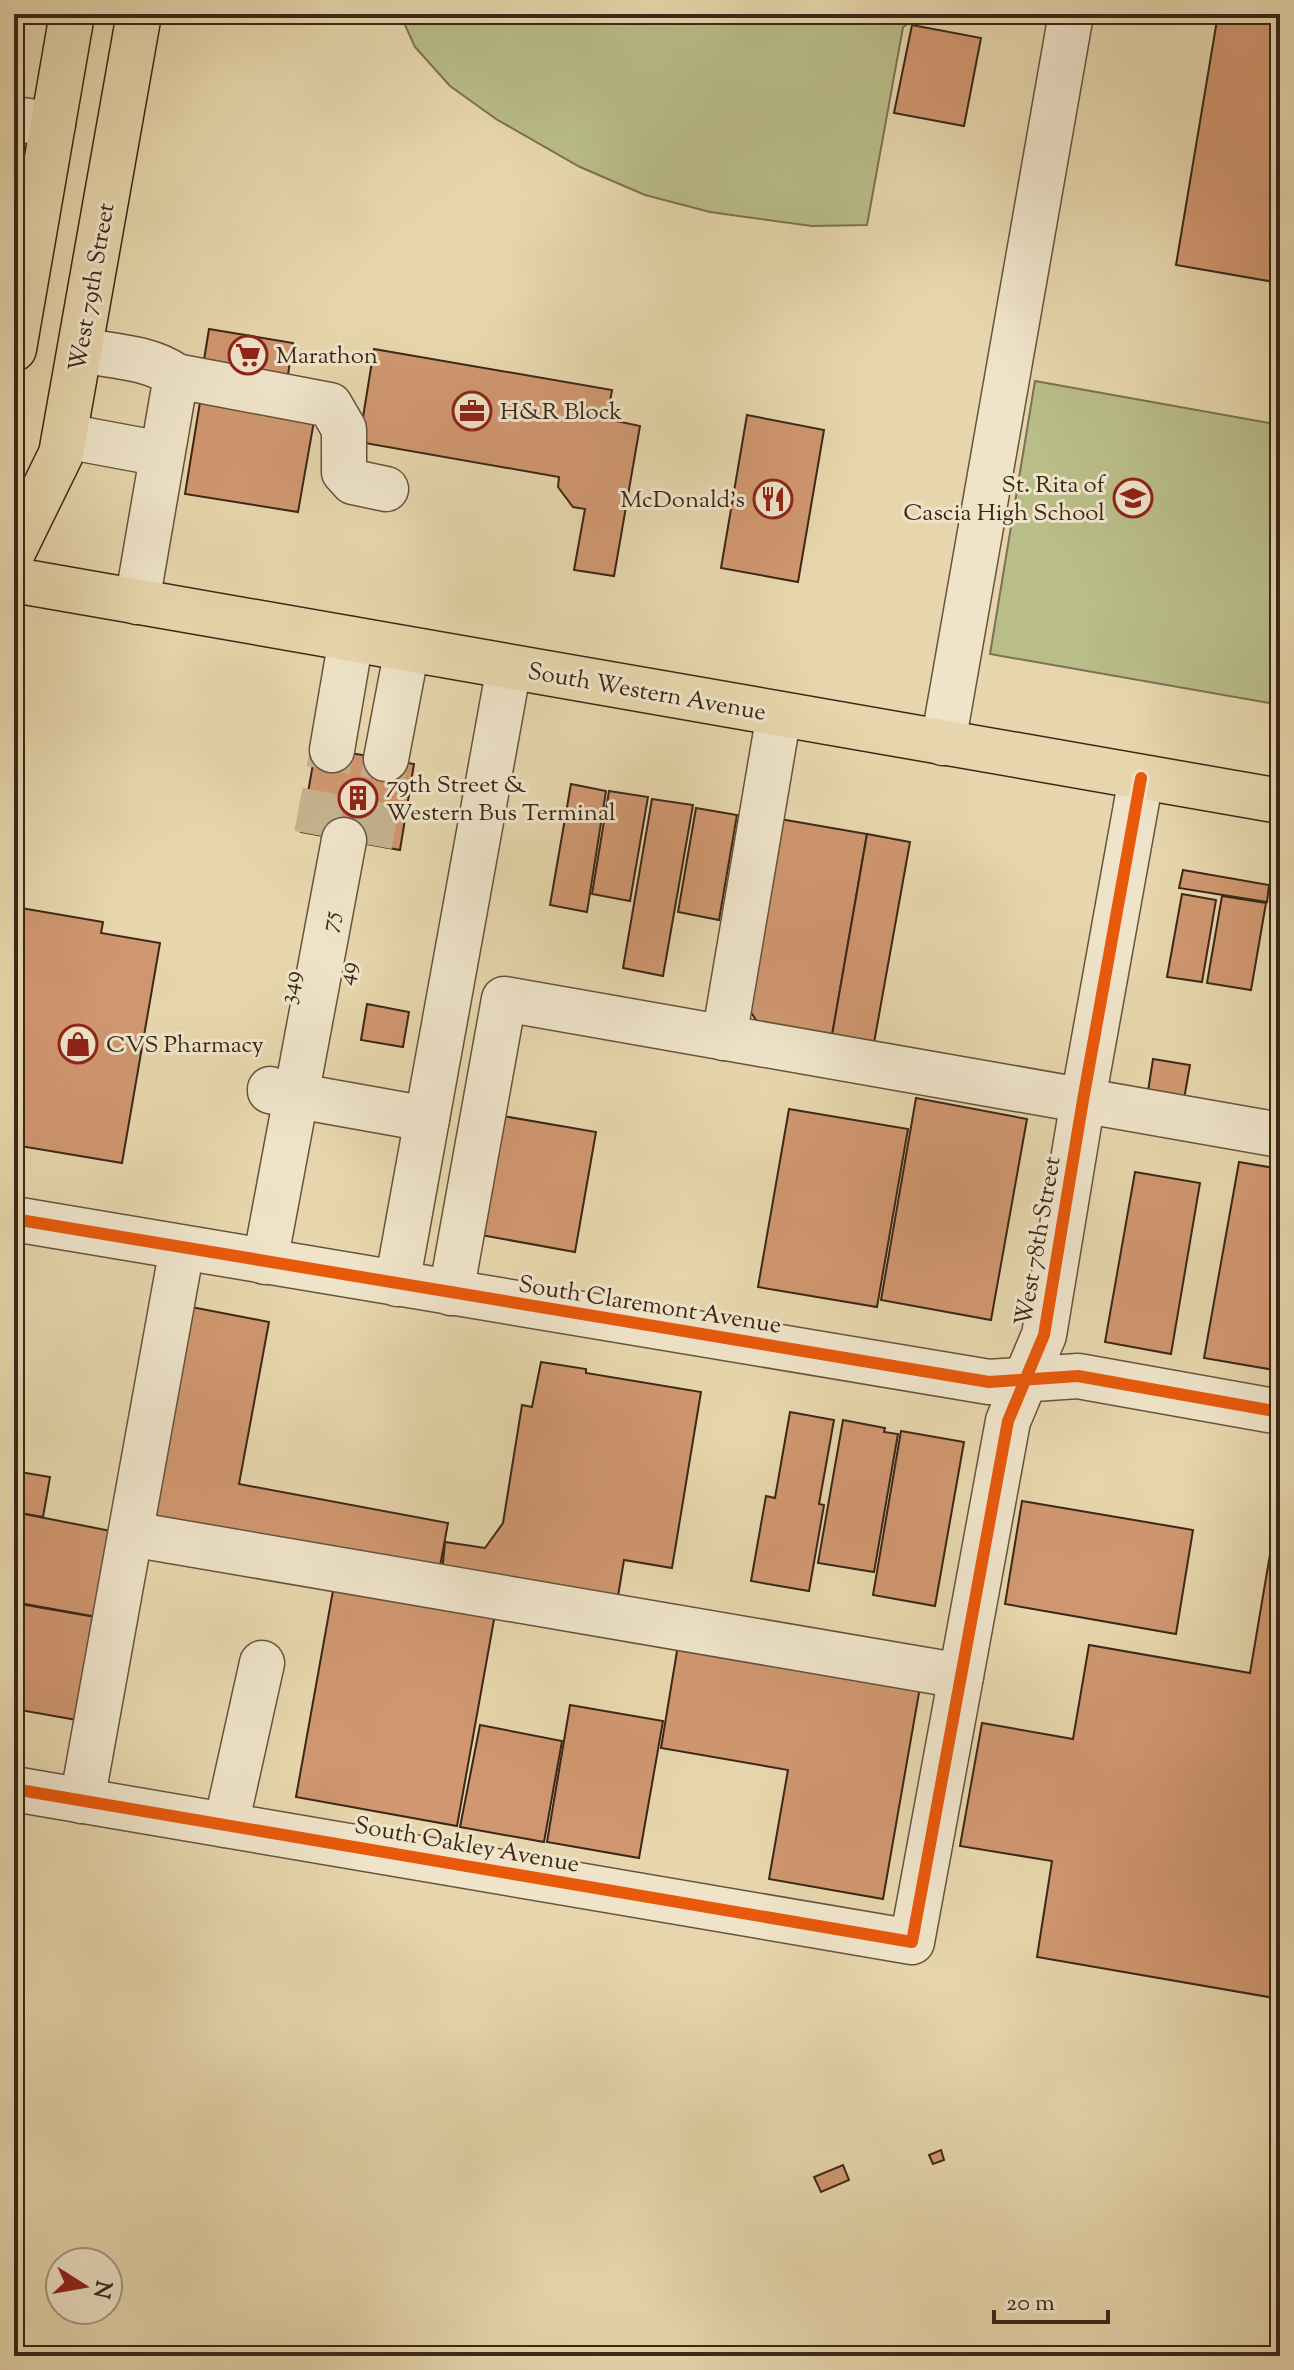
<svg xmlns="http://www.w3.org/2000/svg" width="1294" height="2370" font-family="'Sorts Mill Goudy',serif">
  <rect width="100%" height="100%" fill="#e7d6ad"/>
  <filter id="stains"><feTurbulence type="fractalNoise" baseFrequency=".0025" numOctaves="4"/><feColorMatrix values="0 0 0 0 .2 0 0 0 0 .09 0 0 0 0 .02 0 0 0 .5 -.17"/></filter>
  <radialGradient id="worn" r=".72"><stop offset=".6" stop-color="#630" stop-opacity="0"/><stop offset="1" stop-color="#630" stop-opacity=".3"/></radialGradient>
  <g fill="#b9bd88" stroke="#7a7250" stroke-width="2">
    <path d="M400,14h524l-21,13 -36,198 -55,1 -102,-14 -65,-17 -65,-28 -84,-48 -46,-33 -35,-39z"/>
    <path d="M1035,381l245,44v280l-290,-51z"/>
  </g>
  <g fill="#d09770" stroke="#3b2718" stroke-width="2">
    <path d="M1218,14h62v269l-104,-18z"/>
    <path d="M912,25l69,13 -17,88 -70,-13z"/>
    <path d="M209,329l84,14 -6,38 -84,-15z"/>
    <path d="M374,349l238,41 -5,29 33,7 -26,150 -40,-6 11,-61 -12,-2 -15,-20 1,-10 -200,-35z"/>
    <path d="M200,402l114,19 -16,91 -113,-18z"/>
    <path d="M747,415l77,15 -26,152 -77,-14z"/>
    <path d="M316,747l98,17 -14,86 -99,-18z"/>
    <path d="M571,784l35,7 -19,121 -37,-7z"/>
    <path d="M609,791l39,6 -18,104 -38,-7z"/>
    <path d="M652,799l41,6 -30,171 -40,-8z"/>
    <path d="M696,808l41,7 -18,105 -41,-8z"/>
    <path d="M780,819l87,15 -37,213 -64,-12 -18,-27z"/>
    <path d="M867,834l43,8 -38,212 -42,-7z"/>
    <path d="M1183,870l86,15 -2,17 -88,-14z"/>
    <path d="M1182,894l34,6 -14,82 -35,-5z"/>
    <path d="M1222,896l44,7 -15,87 -44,-7z"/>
    <path d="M15,907l88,15 -2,11 59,10 -38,220 -108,-18z"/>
    <path d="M367,1004l42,8 -6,35 -42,-7z"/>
    <path d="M1153,1059l37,6 -7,40 -36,-7z"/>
    <path d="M916,1098l111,21 -36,201 -110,-20z"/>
    <path d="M789,1109l119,20 -31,178 -119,-20z"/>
    <path d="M497,1115l99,17 -21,120 -94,-17z"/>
    <path d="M1239,1162l41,7v202l-76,-13z"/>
    <path d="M1135,1172l65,11 -29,171 -66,-12z"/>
    <path d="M181,1305l88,17 -30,162 209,39 -10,54 -298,-56z"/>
    <path d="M541,1362l45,7v4l115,19 -29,176 -48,-8 -7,42 -175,-29 3,-31 40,6 18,-25 19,-118 10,2z"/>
    <path d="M790,1412l44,8 -15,84 5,1 -15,86 -58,-10 15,-85 9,2z"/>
    <path d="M843,1420l42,8 -1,4 14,2 -24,138 -56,-9z"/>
    <path d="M901,1431l63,11 -29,164 -62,-11z"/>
    <path d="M14,1471l36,6 -7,40 -29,-5z"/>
    <path d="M1280,1495v504l-243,-42 15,-96 -92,-15 22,-123 91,16 16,-94 161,28z"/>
    <path d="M1022,1501l171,29 -17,104 -171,-30z"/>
    <path d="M14,1512l97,19 -14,86 -83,-15z"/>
    <path d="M334,1585l161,29 -38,212 -161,-29z"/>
    <path d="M14,1603l81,14 -18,103 -63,-11z"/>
    <path d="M678,1645l242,42 -37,212 -114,-20 19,-109 -127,-22z"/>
    <path d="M570,1705l93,16 -24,137 -92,-16z"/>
    <path d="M480,1725l82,16 -18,101 -84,-15z"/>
    <path d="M941,2150l3,10 -11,4 -4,-9z"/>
    <path d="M843,2165l6,15 -28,12 -7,-15z"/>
  </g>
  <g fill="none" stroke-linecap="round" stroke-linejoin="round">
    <g stroke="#c5b38f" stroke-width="44" stroke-dasharray="44 22" stroke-linecap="butt">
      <path d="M316,835l16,-85"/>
      <path d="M370,845l16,-86"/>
    </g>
    <g stroke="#66533d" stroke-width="47">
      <g id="minor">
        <path d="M14,119l39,5"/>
        <path d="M80,350c31,6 70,7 96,26l-39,226"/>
        <path d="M176,376l154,29 14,24v43l9,10 33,7"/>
        <path d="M65,436l97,18"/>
        <path d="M943,743l128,-729"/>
        <path d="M332,750l19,-111"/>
        <path d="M386,759l21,-110"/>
        <path d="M724,1038l55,-324"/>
        <path d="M270,1089v2l157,28"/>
        <path d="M14,1219l975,163 89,-6 202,36"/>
        <path d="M265,1262l79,-422"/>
        <path d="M397,1284l112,-617"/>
        <path d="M451,1293l53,-294 776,136"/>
        <path d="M131,1534l830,142"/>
        <path d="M14,1789l898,153 96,-521 36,-86 39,-235 58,-322"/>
        <path d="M82,1801l100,-553"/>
        <path d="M226,1825l36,-162"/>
      </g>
    </g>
    <g stroke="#3b2718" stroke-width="47">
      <g id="major">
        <path d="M14,349l58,-335"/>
        <path d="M14,550l47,-96 78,-440"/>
        <path d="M14,580l1266,221"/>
      </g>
    </g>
    <use href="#minor" stroke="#efe4ca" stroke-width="44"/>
    <use href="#major" stroke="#e7d6ad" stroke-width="44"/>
    <g stroke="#efe4ca" stroke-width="17">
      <g id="cycleway">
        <path d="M14,1219l975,163 89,-6 202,36"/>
        <path d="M14,1789l898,153 96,-521 36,-86 39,-235 58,-322"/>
      </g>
    </g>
    <use href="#cycleway" stroke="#e8590c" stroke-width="12"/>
  </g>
  <defs>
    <g id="supermarket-ring" transform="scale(2)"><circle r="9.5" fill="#efe4ca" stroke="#8f2418" stroke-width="1.5"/><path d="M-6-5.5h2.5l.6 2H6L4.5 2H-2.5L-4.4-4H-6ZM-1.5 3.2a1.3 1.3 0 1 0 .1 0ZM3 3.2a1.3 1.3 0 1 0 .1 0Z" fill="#8f2418"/></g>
    <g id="office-ring" transform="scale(2)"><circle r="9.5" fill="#efe4ca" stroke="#8f2418" stroke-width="1.5"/><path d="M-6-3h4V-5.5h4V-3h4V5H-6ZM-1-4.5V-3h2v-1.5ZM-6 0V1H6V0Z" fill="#8f2418"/></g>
    <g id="school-ring" transform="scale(2)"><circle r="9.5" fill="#efe4ca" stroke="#8f2418" stroke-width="1.5"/><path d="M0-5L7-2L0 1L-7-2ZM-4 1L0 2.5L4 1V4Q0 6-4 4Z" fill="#8f2418"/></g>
    <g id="restaurant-ring" transform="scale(2)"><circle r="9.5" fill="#efe4ca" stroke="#8f2418" stroke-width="1.5"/><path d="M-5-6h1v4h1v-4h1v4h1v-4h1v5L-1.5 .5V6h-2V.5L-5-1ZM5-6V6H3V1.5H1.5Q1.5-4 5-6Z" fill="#8f2418"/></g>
    <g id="building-ring" transform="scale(2)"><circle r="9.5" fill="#efe4ca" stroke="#8f2418" stroke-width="1.5"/><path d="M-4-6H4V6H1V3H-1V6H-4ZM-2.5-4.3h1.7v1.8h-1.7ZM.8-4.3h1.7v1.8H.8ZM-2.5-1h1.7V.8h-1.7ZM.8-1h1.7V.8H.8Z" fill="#8f2418"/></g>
    <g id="shop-ring" transform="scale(2)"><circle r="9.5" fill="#efe4ca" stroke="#8f2418" stroke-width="1.5"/><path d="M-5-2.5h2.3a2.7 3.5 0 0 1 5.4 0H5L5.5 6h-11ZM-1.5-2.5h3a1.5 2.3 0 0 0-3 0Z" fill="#8f2418"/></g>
  </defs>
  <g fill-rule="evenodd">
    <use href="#supermarket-ring" x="248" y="355"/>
    <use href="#office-ring" x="472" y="411"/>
    <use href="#school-ring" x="1133" y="498"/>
    <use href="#restaurant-ring" x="773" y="499"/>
    <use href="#building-ring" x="358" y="798"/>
    <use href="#shop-ring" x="78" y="1044"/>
  </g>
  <g text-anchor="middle" stroke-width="6" stroke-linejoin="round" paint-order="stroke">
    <g font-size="24" fill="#3b2718" stroke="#efe4ca">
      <text transform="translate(91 287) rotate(-80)" y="8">West 79th Street</text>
      <text transform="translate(647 691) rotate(10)" y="8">South Western Avenue</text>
      <text transform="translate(329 921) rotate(-79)" y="8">75</text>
      <text transform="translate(346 973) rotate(-79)" y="8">49</text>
      <text transform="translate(289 987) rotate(-80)" y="8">349</text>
      <text transform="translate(1037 1241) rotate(-80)" y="8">West 78th Street</text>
      <text transform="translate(650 1304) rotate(9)" y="8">South Claremont Avenue</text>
      <text transform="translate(467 1844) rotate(10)" y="8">South Oakley Avenue</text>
    </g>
    <g font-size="24" fill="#3b2718" stroke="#efe4ca" text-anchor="start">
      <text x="276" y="363">Marathon</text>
      <text x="500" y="419">H&amp;R Block</text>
      <text x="1105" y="492" text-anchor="end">St. Rita of<tspan x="1105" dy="28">Cascia High School</tspan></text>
      <text x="745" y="507" text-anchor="end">McDonald's</text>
      <text x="386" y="792">79th Street &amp;<tspan x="386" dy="28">Western Bus Terminal</tspan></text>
      <text x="106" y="1052">CVS Pharmacy</text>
    </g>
  </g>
  <rect width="1294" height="2370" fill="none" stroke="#e7d6ad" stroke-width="48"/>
  <rect x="16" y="16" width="1262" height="2338" fill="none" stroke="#3b2718" stroke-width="4"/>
  <rect x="24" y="24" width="1246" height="2322" fill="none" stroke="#3b2718" stroke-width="2"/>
  <g transform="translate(84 2286) rotate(101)"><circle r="38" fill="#efe4ca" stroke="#a79883" stroke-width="2"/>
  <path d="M0-6L14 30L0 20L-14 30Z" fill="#8f2418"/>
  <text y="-12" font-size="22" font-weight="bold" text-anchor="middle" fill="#3b2718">N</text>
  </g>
  <path d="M994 2310v12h114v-12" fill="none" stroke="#3b2718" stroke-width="4"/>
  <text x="1006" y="2310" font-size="24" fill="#3b2718" stroke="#efe4ca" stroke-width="6" paint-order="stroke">20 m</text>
  <rect width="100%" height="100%" filter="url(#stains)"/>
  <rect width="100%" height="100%" fill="url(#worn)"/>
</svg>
